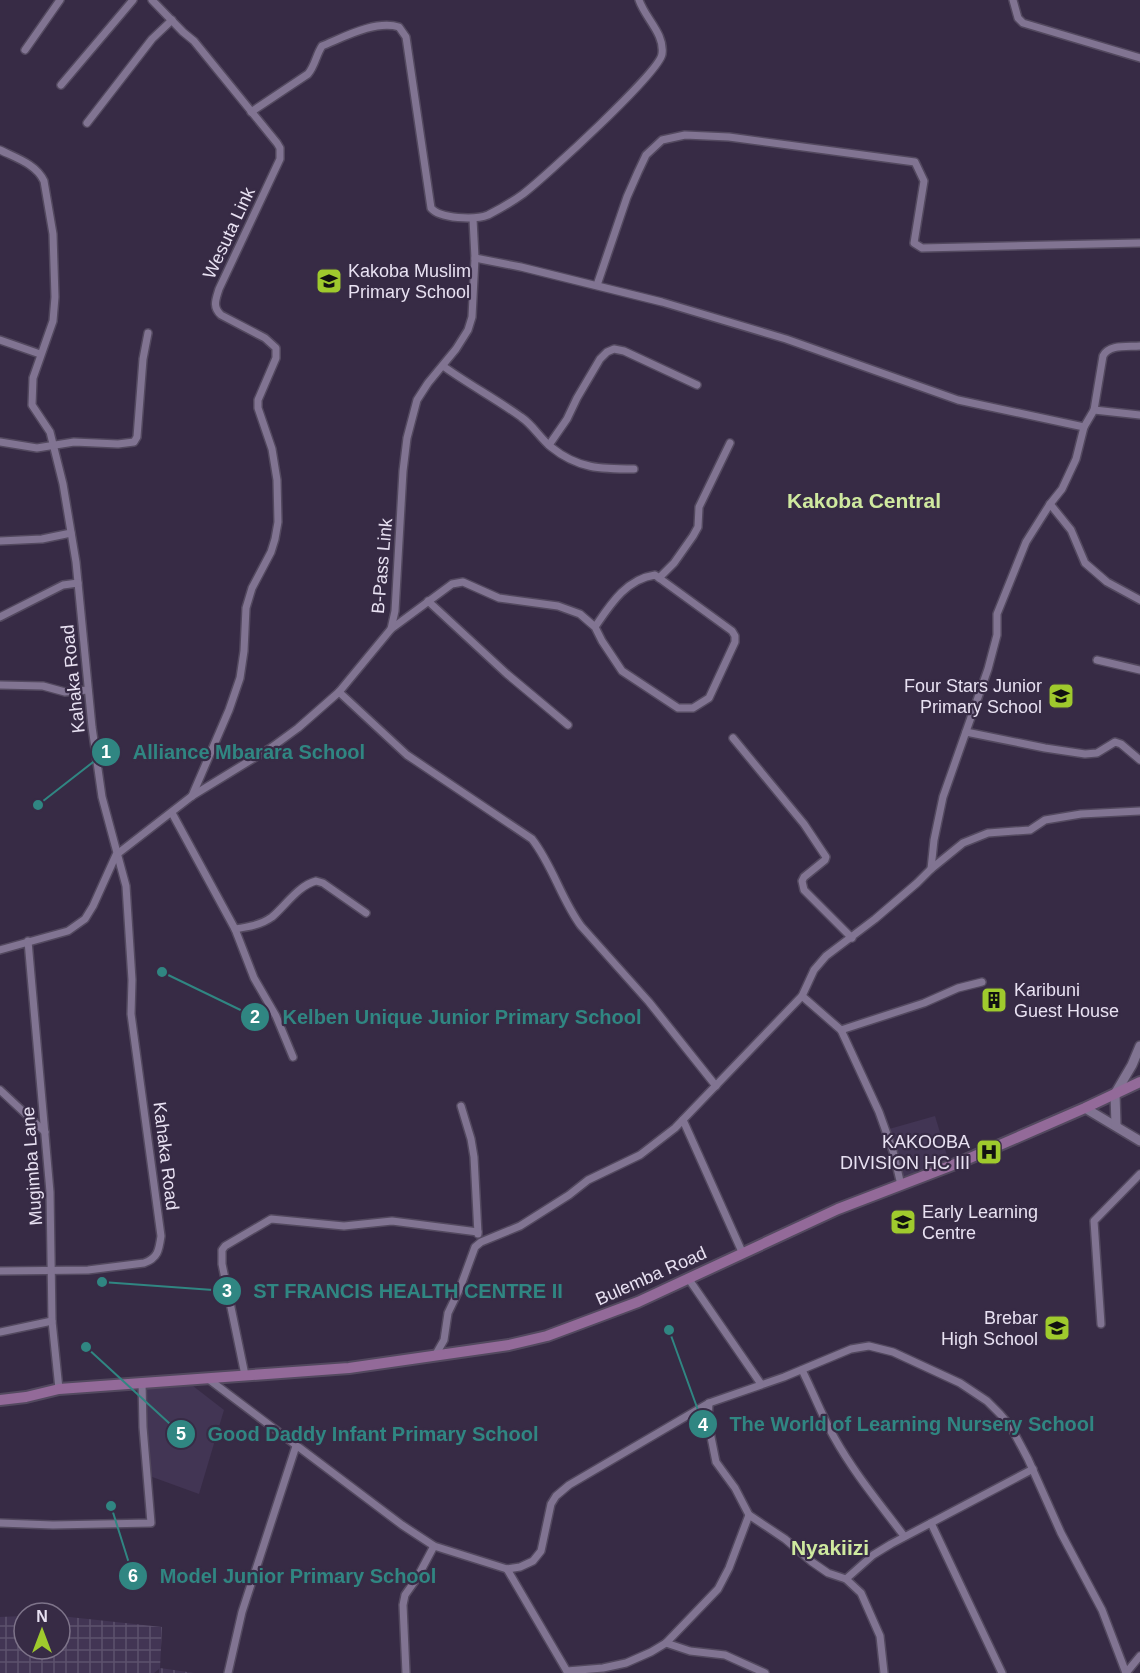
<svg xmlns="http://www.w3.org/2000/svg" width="1140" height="1673" font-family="Arial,sans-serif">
  <defs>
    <pattern id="industrial-grid" width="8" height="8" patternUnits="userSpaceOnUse" patternTransform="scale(1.5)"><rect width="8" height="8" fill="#423554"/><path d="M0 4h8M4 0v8" fill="none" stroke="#5d526d"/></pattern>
  </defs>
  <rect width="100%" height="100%" fill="#372b45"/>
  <g fill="#423554">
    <path d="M935,1116l14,46 -52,22 -15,-53z"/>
    <path d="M193,1386l31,24 -25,84 -55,-20 -7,-86z"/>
  </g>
  <path fill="url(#industrial-grid)" d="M24,1616v33h36v-33l102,11 -2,41 34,5h-35v-4l-5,4h-154v-56z"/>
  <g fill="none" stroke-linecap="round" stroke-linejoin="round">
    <g stroke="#53495f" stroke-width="10">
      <g id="minor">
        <path d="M152,0l31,32 11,9 83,102 3,5v11l-61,130c-3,10 -7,18 2,26l44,23 11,10v10l-18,42v8l14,41 5,31 1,42 -3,17 -4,13 -19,36 -6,20 -2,43 -4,27 -11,32 -37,86"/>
        <path d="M1013,0l5,18 5,5 117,35"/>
        <path d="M25,50l35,-50"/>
        <path d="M61,85l72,-85"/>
        <path d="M251,112l57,-38c7,-8 8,-19 14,-28 22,-9 53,-26 77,-19l7,10 25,171c9,11 44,12 57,7 12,-6 24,-13 35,-21 21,-16 137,-122 139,-140 3,-20 -17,-36 -23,-54"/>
        <path d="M87,123l65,-84 20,-19"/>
        <path d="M0,150c16,8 36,14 44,31l9,53 2,63 -2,24 -20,57 -1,27 18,27 13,52 13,78 16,165 10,70 24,89 6,94 -1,34 30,222c-2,14 -3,22 -17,27l-56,7 -88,1"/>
        <path d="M475,258l46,9 141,35 124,37 172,61 126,27 10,-17 46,5"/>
        <path d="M597,285l30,-88 11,-25 8,-17 16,-15 23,-5 44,2 186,25 9,19 -10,62 8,5 218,-5"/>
        <path d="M0,340l40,14"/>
        <path d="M443,366c25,18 53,33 78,51 12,8 19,21 30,30 27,22 50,22 83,22"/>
        <path d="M1094,410l9,-54c6,-12 24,-9 37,-10"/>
        <path d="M0,442l37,6 37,-6 44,2 16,-2 3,-5 6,-78 5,-26"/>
        <path d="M549,445l18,-26 10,-21 23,-39 7,-7 7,-3 10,2 73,34"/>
        <path d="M1050,504l21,26 14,33 22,19 33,18"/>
        <path d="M0,541l42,-2 29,-6"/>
        <path d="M659,578l15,-15 19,-27 5,-9 1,-20 31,-64"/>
        <path d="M428,601l79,73 61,51"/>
        <path d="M0,617l63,-32 15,-2"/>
        <path d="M391,629l61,-45 11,-2 36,16 59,8 22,8 15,13 7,14 20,30 56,37h15l16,-10 26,-56v-6l-3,-5 -77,-56c-29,4 -45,30 -60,52"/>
        <path d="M1097,660l43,10"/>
        <path d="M0,685l43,1 22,6 23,-2"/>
        <path d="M339,692l68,63 125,84c21,27 29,60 49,87l68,76 67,84"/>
        <path d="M966,732l79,16 40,6 12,-1 18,-11 6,2 19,16"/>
        <path d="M733,738l71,86 22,33 -1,3 -21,17 -2,4 2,9 48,48"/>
        <path d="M172,813l63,116 19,49 22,38 17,41"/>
        <path d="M931,869l3,-29 9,-43 45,-128 9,-34v-21l29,-72 24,-38 12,-15 14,-30 8,-32"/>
        <path d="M235,929c13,-2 26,-4 37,-12 13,-11 27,-32 44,-36l7,2 43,30"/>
        <path d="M28,941l22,251 2,129 7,68"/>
        <path d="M0,950l68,-19 17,-12 8,-13 23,-51 76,-59 80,-49 26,-19 41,-36 52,-63 4,-18 8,-140 4,-33 10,-38 11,-17 28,-34 12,-19 4,-13 3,-59 -2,-39"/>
        <path d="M802,996l39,34 38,82 14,39 8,34"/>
        <path d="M841,1030l83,-27 34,-15 24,-6"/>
        <path d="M0,1090l45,42"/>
        <path d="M461,1106l10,33 3,18 4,77"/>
        <path d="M683,1120l60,134"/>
        <path d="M688,1278l73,106"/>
        <path d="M1101,1324l-7,-103 46,-47"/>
        <path d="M0,1332l52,-11"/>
        <path d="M436,1354l8,-14 4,-27 12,-25 15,-41 6,-5 39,-16 49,-31 19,-15 52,-25 35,-27 127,-132 12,-26 12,-14 49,-37 42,-36 14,-14 32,-26 25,-10 42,-3 15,-10 36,-6 59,-3"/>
        <path d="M802,1370c11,22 20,46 32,67 20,36 46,67 70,99"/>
        <path d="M245,1375l-23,-111v-14l3,-4 46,-27 73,7 48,-5 86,11"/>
        <path d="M207,1378l195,147 32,21 73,23 13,-2 13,-6 8,-10 10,-47 5,-8 13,-11 140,-82 75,-26 67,-28 18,-3 24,6 67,31 27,18 13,13 11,13 17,32 33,74 41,77 24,63"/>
        <path d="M709,1403l-1,19 8,40 19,26 14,27 36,24 27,23 16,11 18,6 15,14 19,43 4,37"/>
        <path d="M0,1523l53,2 98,-2 -8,-96 -1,-45"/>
        <path d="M931,1523l71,150"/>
        <path d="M507,1569l61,104"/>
        <path d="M846,1579l27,-24 18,-11 142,-75"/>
        <path d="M666,1643l24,8 35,4 40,18"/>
        <path d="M567,1671l36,-3 23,-5 25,-11 15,-9 52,-54 11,-21 20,-53"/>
        <path d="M228,1673l14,-61 54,-166"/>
        <path d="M406,1673l-3,-68 2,-10 12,-17 17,-32"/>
        <path d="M1126,1673l14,-17"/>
      </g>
    </g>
    <g stroke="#53495f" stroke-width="12">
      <g id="tertiary">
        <path d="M1085,1108l55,33"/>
        <path d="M1116,1125l-1,-31 17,-29 8,-19"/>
      </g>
    </g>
    <g stroke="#53495f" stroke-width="14">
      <path id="secondary" d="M0,1400l26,-3 33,-8 290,-21 160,-23 38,-9 91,-34 200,-93 125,-48 122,-53 55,-26"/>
    </g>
    <use href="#minor" stroke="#817492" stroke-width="7"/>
    <use href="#tertiary" stroke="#817492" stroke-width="9"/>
    <use href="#secondary" stroke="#936a99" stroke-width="10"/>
  </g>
  <defs>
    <g id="school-square" transform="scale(1.35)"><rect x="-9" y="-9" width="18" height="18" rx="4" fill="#9fca2d" stroke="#372b45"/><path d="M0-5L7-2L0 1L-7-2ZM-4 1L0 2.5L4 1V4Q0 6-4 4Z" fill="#111"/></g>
    <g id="building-square" transform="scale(1.35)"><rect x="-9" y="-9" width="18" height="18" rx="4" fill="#9fca2d" stroke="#372b45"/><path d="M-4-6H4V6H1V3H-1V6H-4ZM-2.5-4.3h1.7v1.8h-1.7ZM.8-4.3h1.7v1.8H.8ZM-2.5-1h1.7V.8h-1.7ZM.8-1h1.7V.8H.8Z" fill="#111"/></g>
    <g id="hospital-square" transform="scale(1.35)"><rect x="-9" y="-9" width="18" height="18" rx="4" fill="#9fca2d" stroke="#372b45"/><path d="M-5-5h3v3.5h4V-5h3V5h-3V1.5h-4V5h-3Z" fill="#111"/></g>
  </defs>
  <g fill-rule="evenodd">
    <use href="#school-square" x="329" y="281"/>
    <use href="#school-square" x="1061" y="696"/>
    <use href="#building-square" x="994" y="1000"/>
    <use href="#hospital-square" x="989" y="1152"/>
    <use href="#school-square" x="903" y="1222"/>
    <use href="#school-square" x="1057" y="1328"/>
  </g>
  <g text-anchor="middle" stroke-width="4.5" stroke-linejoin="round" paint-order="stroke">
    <g font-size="18" fill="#e8e1f2" stroke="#372b45">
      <text transform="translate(229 233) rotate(-65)" y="6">Wesuta Link</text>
      <text transform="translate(382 566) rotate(-85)" y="6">B-Pass Link</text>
      <text transform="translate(73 679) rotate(-96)" y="6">Kahaka Road</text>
      <text transform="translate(166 1156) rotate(83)" y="6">Kahaka Road</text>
      <text transform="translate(32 1166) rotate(-94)" y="6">Mugimba Lane</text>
      <text transform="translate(651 1276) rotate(-24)" y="6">Bulemba Road</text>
    </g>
    <g font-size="18" fill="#e8e1f2" stroke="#372b45" text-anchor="start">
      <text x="348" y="277">Kakoba Muslim<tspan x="348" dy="21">Primary School</tspan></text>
      <text x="1042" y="692" text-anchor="end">Four Stars Junior<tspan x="1042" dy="21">Primary School</tspan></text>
      <text x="1014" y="996">Karibuni<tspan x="1014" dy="21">Guest House</tspan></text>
      <text x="970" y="1148" text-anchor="end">KAKOOBA<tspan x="970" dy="21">DIVISION HC III</tspan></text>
      <text x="922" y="1218">Early Learning<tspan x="922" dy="21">Centre</tspan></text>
      <text x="1038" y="1324" text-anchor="end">Brebar<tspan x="1038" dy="21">High School</tspan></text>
    </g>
    <g font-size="21" font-weight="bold" fill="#cfe99f" stroke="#372b45">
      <text x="864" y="508">Kakoba Central</text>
      <text x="830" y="1555">Nyakiizi</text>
    </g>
  </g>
  <path fill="none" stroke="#308682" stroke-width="2" d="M38 805L106 752M162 972L255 1017M102 1282L227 1291M669 1330L703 1424M86 1347L181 1434M111 1506L133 1576"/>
  <g fill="#308682" stroke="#372b45" stroke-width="2">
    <circle cx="38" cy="805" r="6"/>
    <circle cx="162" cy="972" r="6"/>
    <circle cx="102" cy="1282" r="6"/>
    <circle cx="669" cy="1330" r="6"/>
    <circle cx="86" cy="1347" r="6"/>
    <circle cx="111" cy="1506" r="6"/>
    <circle cx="106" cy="752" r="15"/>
    <circle cx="255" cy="1017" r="15"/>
    <circle cx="227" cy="1291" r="15"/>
    <circle cx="703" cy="1424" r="15"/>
    <circle cx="181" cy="1434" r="15"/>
    <circle cx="133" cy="1576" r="15"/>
  </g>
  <g font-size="18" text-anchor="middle" font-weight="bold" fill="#fff">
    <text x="106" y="758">1</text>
    <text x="255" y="1023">2</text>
    <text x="227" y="1297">3</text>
    <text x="703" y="1431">4</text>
    <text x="181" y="1440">5</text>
    <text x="133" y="1582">6</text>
  </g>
  <g font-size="20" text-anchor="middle" font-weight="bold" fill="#308682" stroke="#372b45" stroke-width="4.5" stroke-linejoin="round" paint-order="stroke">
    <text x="249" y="759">Alliance Mbarara School</text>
    <text x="462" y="1024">Kelben Unique Junior Primary School</text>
    <text x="408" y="1298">ST FRANCIS HEALTH CENTRE II</text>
    <text x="912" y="1431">The World of Learning Nursery School</text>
    <text x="373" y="1441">Good Daddy Infant Primary School</text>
    <text x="298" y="1583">Model Junior Primary School</text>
  </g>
  <g transform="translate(42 1631)"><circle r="28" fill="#372b45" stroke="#7e748a" stroke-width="1.5"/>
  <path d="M0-4.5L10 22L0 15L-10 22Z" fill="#9fca2d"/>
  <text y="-9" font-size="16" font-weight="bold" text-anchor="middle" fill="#e8e1f2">N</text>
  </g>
</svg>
